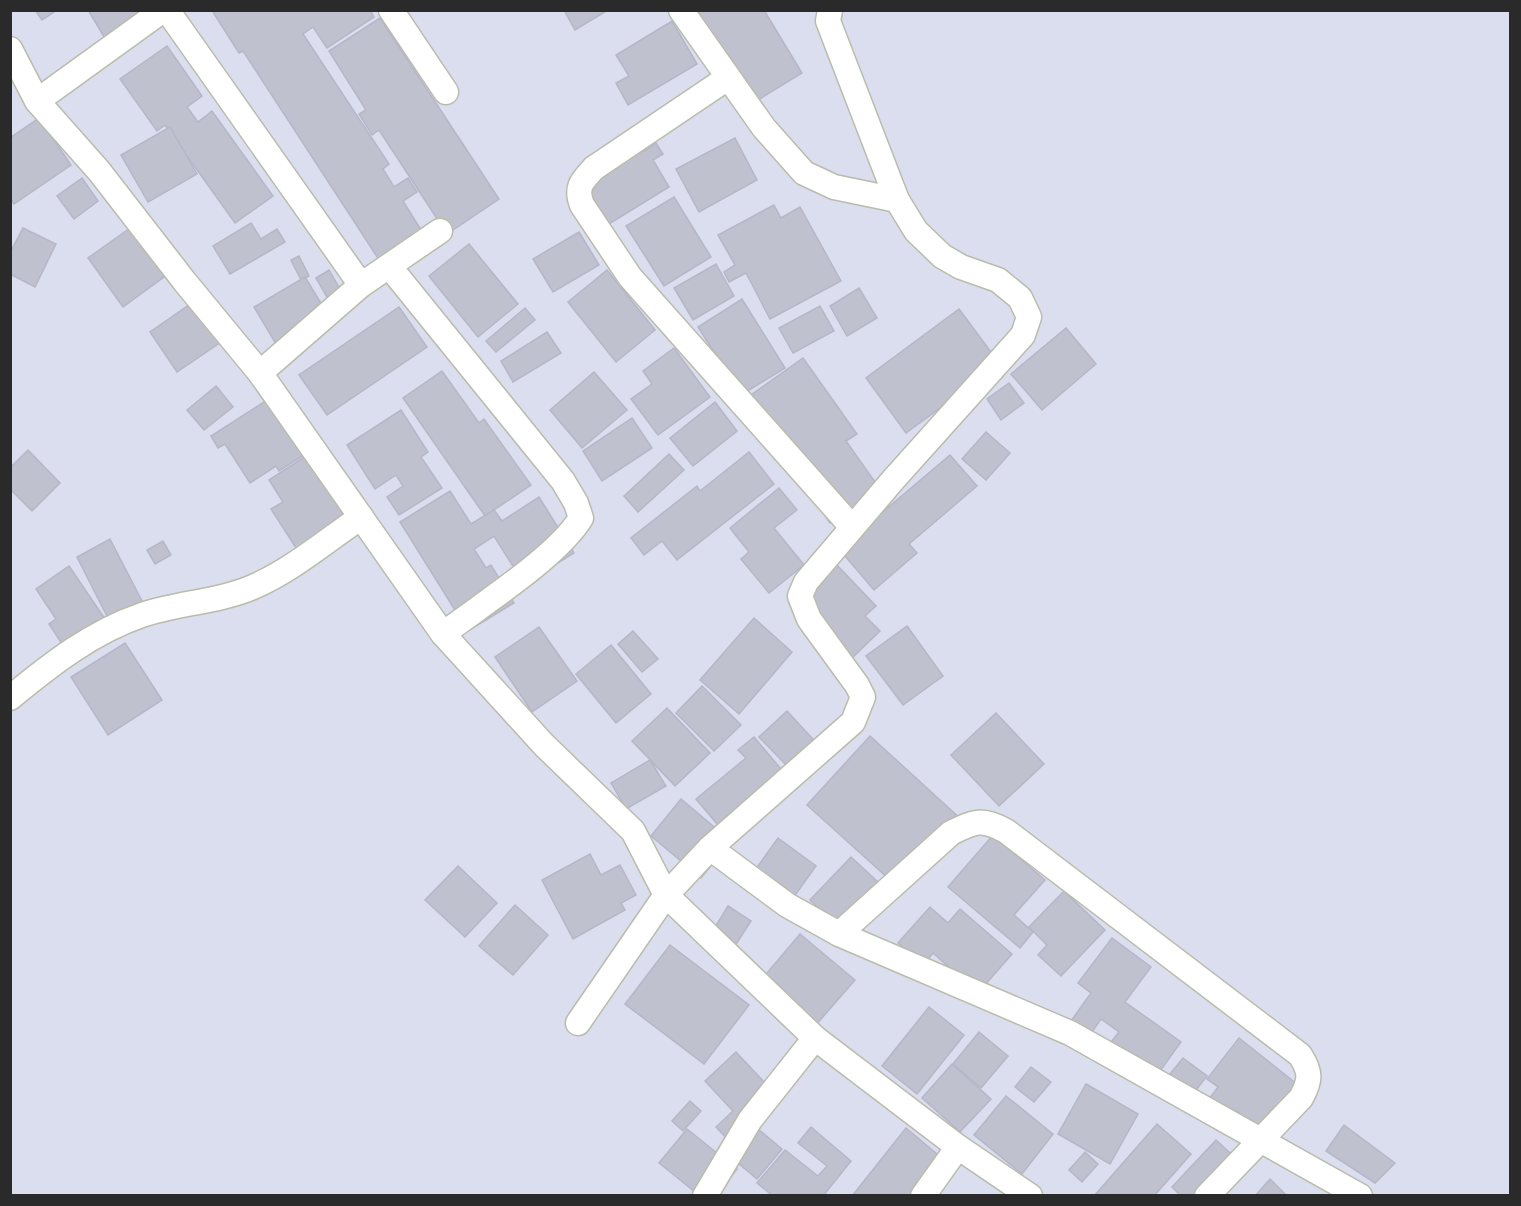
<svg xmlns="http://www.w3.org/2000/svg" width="1521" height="1206" font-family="Manrope,sans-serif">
  <rect width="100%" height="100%" fill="#dbdeee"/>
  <g fill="#c0c1cf" stroke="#b5b6c9" stroke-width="1.5">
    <path d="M35,10h22l-15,10z"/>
    <path d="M88,10h55l12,20 -40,25z"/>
    <path d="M215,10h155l4,7 -47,31 -14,-21 -10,7 86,130 -6,5 11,18 14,-9 9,14 -14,9 25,40 -43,28 -142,-218 -4,2 -26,-41z"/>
    <path d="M564,10h44l-33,20z"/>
    <path d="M701,10h63l38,63 -49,30 -56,-90z"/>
    <path d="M380,18l119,181 -52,35 -68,-104 -7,5 -13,-21 7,-4 -37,-59z"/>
    <path d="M672,21l25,43 -69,41 -12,-22 13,-7 -13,-21z"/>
    <path d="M167,46l35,50 -15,11 11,15 14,-11 61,85 -38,27 -70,-98 -8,6 -37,-52z"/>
    <path d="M39,118l32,47 -57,39 -4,-6v-60z"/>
    <path d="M170,127l27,47 -49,28 -27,-47z"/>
    <path d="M735,138l22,42 -58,32 -23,-43z"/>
    <path d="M638,142l6,9 12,-8 7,11 -10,6 16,27 -60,37 -29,-46z"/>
    <path d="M82,178l16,23 -24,18 -17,-23z"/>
    <path d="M674,197l37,60 -47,29 -38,-60z"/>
    <path d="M774,205l7,13 19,-11 41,74 -71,38 -24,-46 -17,9 -5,-10 11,-7 -17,-30z"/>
    <path d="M251,223l10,16 16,-10 8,13 -55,32 -17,-28z"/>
    <path d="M133,226l35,48 -45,33 -35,-49z"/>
    <path d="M23,228l33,16 -21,43 -25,-13v-21z"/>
    <path d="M579,232l20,33 -46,27 -20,-33z"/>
    <path d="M469,244l49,60 -40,33 -49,-61z"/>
    <path d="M299,256l10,20 -8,4 -10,-20z"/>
    <path d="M716,264l18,32 -41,24 -19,-32z"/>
    <path d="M329,270l19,33 -13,8 -19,-33z"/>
    <path d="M607,270l48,60 -39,32 -48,-60z"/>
    <path d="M305,277l28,46 -51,31 -28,-47z"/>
    <path d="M859,288l18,30 -30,18 -17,-30z"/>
    <path d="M742,299l43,69 -44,27 -43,-68z"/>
    <path d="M196,300l28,40 -47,32 -27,-40z"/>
    <path d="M820,306l14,25 -41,22 -14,-25z"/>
    <path d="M399,307l28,40 -100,68 -28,-40z"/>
    <path d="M525,308l10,12 -39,32 -10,-11z"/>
    <path d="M959,309l41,55 -94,69 -40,-55z"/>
    <path d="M1066,328l30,36 -54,46 -31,-36z"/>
    <path d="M547,332l14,21 -48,29 -12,-21z"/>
    <path d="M674,348l36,49 -52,38 -27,-36 21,-15 -9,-13z"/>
    <path d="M803,358l54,76 -11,7 34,48 -50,34 -86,-123z"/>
    <path d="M442,371l37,52 5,-4 47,66 -46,31 -82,-118z"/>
    <path d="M594,372l33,38 -45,38 -32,-38z"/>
    <path d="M1009,383l15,20 -23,17 -14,-21z"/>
    <path d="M216,386l17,21 -29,23 -17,-20z"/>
    <path d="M272,397l35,56 -28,18 -3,-5 -26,17 -25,-39 -7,4 -7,-12z"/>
    <path d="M715,402l22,29 -44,35 -23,-28z"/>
    <path d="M401,410l27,42 -7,5 21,31 -43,27 -12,-18 16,-11 -7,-11 -21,14 -28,-44z"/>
    <path d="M632,418l20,30 -50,33 -19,-30z"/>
    <path d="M986,432l24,21 -24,27 -24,-21z"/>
    <path d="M28,450l32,33 -28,28 -22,-22v-21z"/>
    <path d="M315,450l50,78 -58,37 -36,-56 12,-7 -14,-22z"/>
    <path d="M749,452l25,32 -97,76 -15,-19 -18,14 -13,-17 66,-52 3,5z"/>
    <path d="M669,454l15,16 -46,42 -14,-16z"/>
    <path d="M950,455l27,31 -68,58 8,9 -43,37 -35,-41z"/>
    <path d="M779,488l18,22 -23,18 30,37 -35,28 -28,-34 8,-7 -19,-24z"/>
    <path d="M450,491l21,33 23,-14 8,11 37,-24 35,56 -50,31 -30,-48 -20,13 12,19 5,-3 23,38 -46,28 -68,-109z"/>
    <path d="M110,539l34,66 -34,17 -33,-65z"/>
    <path d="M163,541l8,14 -16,9 -8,-14z"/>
    <path d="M835,563l41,43 -11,10 15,15 -29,28 -56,-58z"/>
    <path d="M69,566l36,53 -41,28 -15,-23 7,-5 -20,-30z"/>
    <path d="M754,618l38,34 -53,62 -39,-34z"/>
    <path d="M907,626l36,50 -40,29 -37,-49z"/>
    <path d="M539,627l38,54 -45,31 -37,-55z"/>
    <path d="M633,631l25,28 -16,13 -24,-28z"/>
    <path d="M125,643l37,57 -54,35 -37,-58z"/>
    <path d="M611,645l40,49 -35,29 -40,-49z"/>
    <path d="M702,686l39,39 -27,26 -38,-38z"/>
    <path d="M667,708l43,45 -35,33 -43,-45z"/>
    <path d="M787,711l34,37 -27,25 -35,-36z"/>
    <path d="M996,713l48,51 -45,42 -48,-51z"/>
    <path d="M870,736l93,85 -63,68 -93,-84z"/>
    <path d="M754,737l38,45 -69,49 -27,-32 50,-41 -8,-8z"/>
    <path d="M650,760l16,26 -40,23 -15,-26z"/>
    <path d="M681,799l50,42 -30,37 -50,-42z"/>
    <path d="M993,835l52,45 -31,35 19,17 -13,16 -72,-61z"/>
    <path d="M778,838l38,28 -25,35 -38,-28z"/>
    <path d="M590,854l11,21 19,-10 16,30 -15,8 4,7 -52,29 -31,-59z"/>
    <path d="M851,857l40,37 -42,44 -39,-38z"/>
    <path d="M458,866l39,37 -32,34 -40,-37z"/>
    <path d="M1064,891l41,39 -44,46 -23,-21 9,-10 -18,-18z"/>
    <path d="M515,905l33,30 -35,40 -34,-29z"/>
    <path d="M728,906l23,15 -16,25 -23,-14z"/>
    <path d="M930,907l18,16 12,-14 52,45 -34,39 -45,-40 -10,12 -25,-22z"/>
    <path d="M800,934l55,46 -40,46 -54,-46z"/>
    <path d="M1112,938l39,29 -26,35 56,40 -31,43 -46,-34 15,-19 -18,-13 -16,23 -19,-14 25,-35 -13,-10z"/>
    <path d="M670,945l79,60 -45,59 -79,-60z"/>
    <path d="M929,1007l35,28 -47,59 -35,-28z"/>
    <path d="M979,1032l29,24 -27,32 -28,-24z"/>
    <path d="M1239,1038l73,58 -44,40 -31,-25 -9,10 -22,-18 12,-16 -11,-8z"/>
    <path d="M736,1052l43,46 -48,45 -15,-16 17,-16 -28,-30z"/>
    <path d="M1183,1058l24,18 -17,22 -24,-19z"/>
    <path d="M952,1064l39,35 -31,33 -38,-34z"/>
    <path d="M1031,1067l20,15 -17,20 -19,-15z"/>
    <path d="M1086,1084l52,30 -28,50 -52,-30z"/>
    <path d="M1006,1096l47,38 -31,40 -48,-39z"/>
    <path d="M690,1101l11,10 -18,20 -11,-10z"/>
    <path d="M1157,1124l34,30 -37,42h-60z"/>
    <path d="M1344,1125l51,38 -20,20 -49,-32z"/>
    <path d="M811,1127l40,34 -28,35h-50l-16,-13 28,-33 33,26 9,-10 -29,-23z"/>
    <path d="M906,1128l49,41 -23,27h-80z"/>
    <path d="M687,1129l50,40 -22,27h-15l-41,-33z"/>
    <path d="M758,1129l24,20 -25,30 -24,-20z"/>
    <path d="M1216,1140l25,23 -31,33h-29l-9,-9z"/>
    <path d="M1085,1152l13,12 -16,18 -13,-12z"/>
    <path d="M1270,1179l17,17h-32z"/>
  </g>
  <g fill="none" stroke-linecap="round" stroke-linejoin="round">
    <g stroke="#babcab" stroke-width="27">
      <g id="minor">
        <path d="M167,10l194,275"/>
        <path d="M391,10l55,82"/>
        <path d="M681,10l83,118 40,45 30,14 63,13"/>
        <path d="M10,49l27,52 62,70 86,111 75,91 183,261 101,111 89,86 33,64 149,143 143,109 72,49"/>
        <path d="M726,79l-132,89c-12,13 -19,19 -12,37l48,72 222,250"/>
        <path d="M37,101l126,-91"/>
        <path d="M389,266l174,215 13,22 5,15c-24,39 -100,87 -138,116"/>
        <path d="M260,373l101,-88 79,-54"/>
        <path d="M10,698c40,-33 82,-66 132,-83 35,-12 76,-13 111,-28 39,-17 73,-46 108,-70"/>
        <path d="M710,848l77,57 52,29 231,99 290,163"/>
        <path d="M839,934l112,-101c24,-12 31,-15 55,-2l294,224c11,17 11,25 1,43l-94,98"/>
        <path d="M578,1023l88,-128 44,-47 143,-126 10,-25 -6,-12 -48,-66 -9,-23 6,-14 87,-102 130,-145 6,-18 -9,-19 -22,-18 -37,-13 -19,-11 -26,-25 -19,-31 -69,-179 2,-11"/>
        <path d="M705,1196l45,-76 65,-82"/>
        <path d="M923,1196l35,-49"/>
      </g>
    </g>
    <use href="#minor" stroke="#fff" stroke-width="24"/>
  </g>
  <rect width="1521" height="1206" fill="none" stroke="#2a2a2a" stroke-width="24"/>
</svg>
